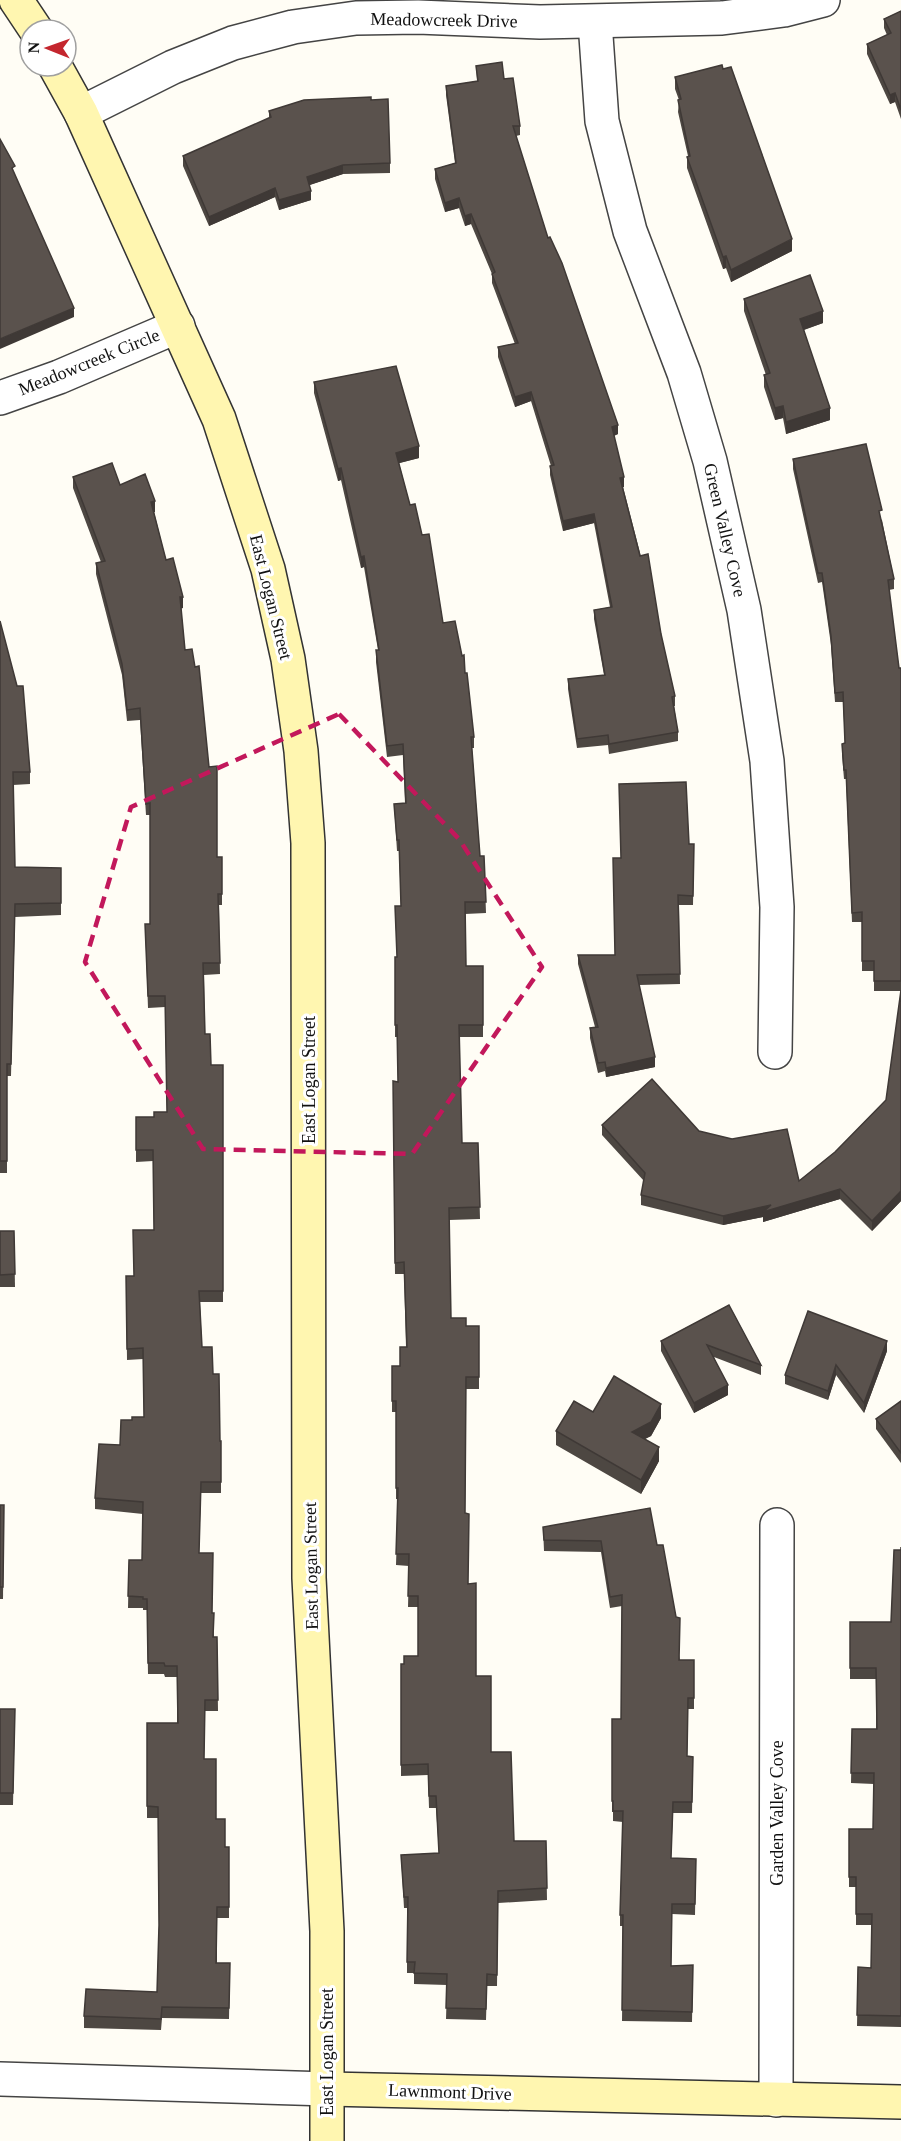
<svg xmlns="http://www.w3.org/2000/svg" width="901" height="2141" font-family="Georgia,serif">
  <rect width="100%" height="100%" fill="#fffdf5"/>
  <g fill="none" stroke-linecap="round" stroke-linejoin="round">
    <g stroke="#444" stroke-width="36">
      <g id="street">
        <path d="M595,22l7,99 28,110 54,142 26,88 34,149 23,151 10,146 -2,145"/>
        <path d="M81,113l92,-46 60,-24 60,-16 63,-9 62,-1 122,5 182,-4 62,-8 39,-10"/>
        <path d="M0,398l59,-21 119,-51"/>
        <path d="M0,2079l328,10"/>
        <path d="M776,2100l1,-575"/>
      </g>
    </g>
    <g stroke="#333" stroke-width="36">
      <g id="secondary">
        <path d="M16,0l20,30"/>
        <path d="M55,66l26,47 138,306 49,150 20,90 13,92 7,92 1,735 18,353v210"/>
        <path d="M328,2089l573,13"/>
      </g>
    </g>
    <use href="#street" stroke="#fff" stroke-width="33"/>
    <use href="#secondary" stroke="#fff6b0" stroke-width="33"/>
  </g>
  <g fill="#4d4742">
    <path d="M901,11v108l-6,-17 -5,2 -23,-50v-10l20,-9 -3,-7v-9z"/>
    <path d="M476,66l28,13 16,47v9l-4,1 32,102 70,196 -4,2 10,51h-1l38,147 14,62v10h-1l4,26v9l-69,13 -1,-9 -31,3 -9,-59v-10l36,-4 -10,-56v-9l16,-3 -16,-84 -31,8 -13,-56v-9h1l-20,-65 -16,6 -17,-50v-10l17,-3 -23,-61v-9l-21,-50 -6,2 -6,-18 -14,4 -10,-33v-10l20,-6 -9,-68v-9l31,-5z"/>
    <path d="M675,77l117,174 -61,31 -5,-14 -3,1 -36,-101v-11l1,-1 -10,-44 1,-12 -4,-11z"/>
    <path d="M269,111l121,52v10l-47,1 -34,11 2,15 -32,10 -4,-13 -66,29 -26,-60v-10l86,-38z"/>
    <path d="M744,299l79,24 -19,7 26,90 -44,14 -3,-16 -8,2 -11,-33v-12h2l-22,-64z"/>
    <path d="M314,382l105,76 -20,5 11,42 33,118 22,50 9,64v11h-2l8,108h4l2,57 -21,1 1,52h17v71h-24l3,106h16l2,76 -31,1 2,98 15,8h13v63h-13l-1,124 3,71 8,92 15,76 23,89h32l1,59 -49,3 -1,83h-10l-1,34 -40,-1 1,-34 -33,-1v-11h-7v-65h-3l-3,-53 38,-2 -3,-45h-7l-1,-33 -27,1v-112h3l14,-8v-49h-10l1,-41 -13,-1 2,-66h-2v-87h-4v-46h8l6,-19 -2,-73h-9l-2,-181 5,-11 -1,-45h-2v-80h2l-2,-51h6l-2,-55h-2l-3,-47 11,-1 -2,-48 -16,2 -11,-95v-12h2l-14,-83 -3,1 -20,-88 -3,1 -24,-88z"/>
    <path d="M793,459l89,61 12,59v10l-5,1 10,78h2v533l-29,30 -32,-32 -77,23v-5l-40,8 -82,-20v-10l3,-14 -42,-46v-10l97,6 100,50 36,-29 51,-52 15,-109h-27v-20h-12v-49h-10l-6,-143h-2l-2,-25v-10l3,-1 -2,-41h-8l-4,-57 -9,-63 -4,1 -25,-114z"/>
    <path d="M73,477l82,35h-1l12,48 17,48h-2l4,42 32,207h5v48h-3l1,69 -16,1 1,59 6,31h12v237h-23l2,45 11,27 7,67h1v52h-20l-2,60 13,60 2,24h3l1,74h-13l-1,48 12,60 9,28h4v71h-12v45h13l-1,56 -67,-1 -1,12 -77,-2v-12l73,-24 2,-66 -1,-108h-11v-95h30v-46h-12l-1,-3h-16l-1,-64h-4v-2h-15l1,-48h13l1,-46 -48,-5v-11l37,-78 12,-3 -1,-58 -16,1 -1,-84h8l20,-46 -1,-69 -17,1v-45h18l13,-5 -2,-105 -17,1 -3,-84h5v-109h-4l-6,-95 -13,1 -5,-46 -26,-101v-11l5,-1 -28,-74z"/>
    <path d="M0,621l30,151v12l-17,1 2,82 46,1v47l-46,2 -4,159h-4v97h-7z"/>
    <path d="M689,844h5l-1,61h-14l1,79 -41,1 16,82 -49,10 -1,-6 -7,2 -8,-35v-10l5,-1 -17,-63v-9h37l5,-97z"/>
    <path d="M0,1231h14l1,56h-15z"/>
    <path d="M729,1305l32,60v10l-47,-18 14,38 -34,18 -33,-62v-10z"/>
    <path d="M887,1351l-23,62 -28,-38 -8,25 -43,-16v-9z"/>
    <path d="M901,1401v62l-25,-34v-10z"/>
    <path d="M593,1412l68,6 -10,18 -7,3 15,22 -18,33 -85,-49v-14z"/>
    <path d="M0,1505h4l-1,94h-3z"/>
    <path d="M543,1527l114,18 23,115h14v49h-6l-1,47 6,1 -1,56h-19l-2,45 25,1 -1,56 -23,-1 -1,52 22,-1 -1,57 -70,-1 1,-95h-3v-11l3,-93 -10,-1v-9h-1v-11l9,-82 1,-113 -12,2 -9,-56 -57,-1z"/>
    <path d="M901,1547v480l-44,-1 1,-59 13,1 1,-43h-16v-38h-7v-58h24l1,-45 -23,-1 1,-54h24v-50h-26v-57h41z"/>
    <path d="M0,1709h15l-2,96h-13z"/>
  </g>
  <g fill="#3f3936">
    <path d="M895,93v9l-5,2v-9z"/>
    <path d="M343,165v9l-36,12v-9z"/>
    <path d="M275,188v9l-66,29v-9z"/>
    <path d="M311,191v9l-32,10v-10z"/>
    <path d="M459,198v10l-14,4v-9z"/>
    <path d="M471,214v10l-6,2v-10z"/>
    <path d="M792,239v12l-61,31v-12z"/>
    <path d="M726,256v12l-3,1v-12z"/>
    <path d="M74,308v9l-74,32v-10z"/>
    <path d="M823,311v12l-23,8v-12z"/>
    <path d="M531,392v9l-16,6v-10z"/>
    <path d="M783,406v12l-8,2v-12z"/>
    <path d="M830,408v12l-44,14v-12z"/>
    <path d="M618,425v9l-6,2v-9z"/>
    <path d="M419,446v12l-23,6v-11z"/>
    <path d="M341,468v12l-3,1v-12z"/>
    <path d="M624,477v10l-4,1v-10z"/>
    <path d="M155,501v11l-4,1v-11z"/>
    <path d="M594,514v9l-31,8v-10z"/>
    <path d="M364,556v11l-3,1v-11z"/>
    <path d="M180,597h3v11l-3,1z"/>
    <path d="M655,1057v10l-49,10v-9z"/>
    <path d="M840,1189v10l-77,23v-5l-40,8v-9z"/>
    <path d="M901,1191v10l-29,30v-10z"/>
    <path d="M887,1341v10l-23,62v-10z"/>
    <path d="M836,1365v10l-8,25v-9z"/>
    <path d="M728,1385v10l-34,18v-10z"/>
    <path d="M661,1404v14l-10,18 -19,10v-14z"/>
    <path d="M659,1447v14l-18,33v-14z"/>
  </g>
  <g fill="#5a524d" stroke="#3f3936" stroke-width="1.5">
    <path d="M901,11v99l-6,-17 -5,2 -23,-51 24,-11 -7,-14z"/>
    <path d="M502,62l2,17 9,-1 7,48h-7l35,112 2,-1 12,26 56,162 -6,2 12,50 -4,1 20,78 8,-2 13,80 14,62 -3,1 6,35 -69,12 -1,-9 -31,4 -9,-60 37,-4 -11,-65 18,-3 -18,-93 -31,7 -13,-55 4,-1 -23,-73 -16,5 -17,-50 20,-4 -26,-69 3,-2 -24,-58 -6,2 -6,-18 -14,5 -10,-34 21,-6 -10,-77 32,-5 -2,-15z"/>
    <path d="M722,65l1,4 8,-2 61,172 -61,31 -5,-14 -3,1 -36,-100 3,-1 -12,-56 3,-1 -6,-22z"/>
    <path d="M371,97v3l17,-1 2,64 -47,2 -36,12 4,14 -32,9 -4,-12 -66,29 -26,-61 88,-39 -2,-6 35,-11z"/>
    <path d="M0,139l15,27 -3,2 62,140 -74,31z"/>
    <path d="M810,275l13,36 -23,8 30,89 -44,14 -3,-16 -8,2 -11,-33 6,-2 -26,-74z"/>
    <path d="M396,366l23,80 -23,7 14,52 5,-1 7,31 7,-1 14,89 12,-2 7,35 2,-1 1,18h2l7,64h-3l9,119h4l2,46h-21l1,64h17v59h-24l3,118h16l2,64 -31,1 2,110h15v8h13v51h-13l-1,136 4,1 -1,70 8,-1v93h15v76h20l3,89h32l1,47 -49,3 -1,84 -10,-1 -1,35 -40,-1 1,-34 -33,-1 1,-11h-8l1,-65h-4l-3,-42 38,-2 -3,-57h-7l-1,-32 -27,1v-101h3v-8h14v-60h-10l1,-42h-13l2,-66h-2v-87h-4v-35h8v-19h7l-3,-85 -9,1 -2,-182 5,1 -1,-57h-2v-68h2l-2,-51h6l-2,-66h-2l-3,-36 12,-1 -3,-59 -16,2 -11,-96h3l-15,-94 -3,1 -20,-89 -3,1 -24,-87z"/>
    <path d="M866,444l16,66 -3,1 15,68 -6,1 11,88h2v313h-27v-20h-12v-49l-10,1 -6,-143h-2l-2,-26 3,-1 -2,-51 -8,1 -4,-57 -9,-63h-4l-25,-114z"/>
    <path d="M112,463l8,22 25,-11 10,27 -4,1 15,58 7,-2 10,39h-3l5,53 7,-1 3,18 4,-1 10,101 8,-1v91h5v37h-4l2,69h-17l2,71h5l1,31h12v226h-24l3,56h10l1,27h6l1,67h1v41h-20l-2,71h14l-1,60h2l-1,24h4l1,63h-13l-1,59h12v60h9v28h4v60h-12l-1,56h14l-1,45 -67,-1 -1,12 -77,-3 2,-27 71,3 2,-67 -1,-118 -11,-1v-83h31l-1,-57h-12l-1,-3h-16l-1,-64h-4v-2l-15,-1 1,-36h13l1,-58 -48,-4 4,-54 21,1 1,-25h11v-3h12l-1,-69 -16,1 -1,-73h8l-1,-46h21l-1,-80h-17v-33h18v-5h13l-2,-116h-17l-3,-72h5v-121l-4,1 -6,-96 -13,2 -5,-46 -26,-101 9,-2 -32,-84z"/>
    <path d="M0,621l17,65h6l7,86h-17l2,95 46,1v35l-46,1 -4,160h-4v97h-7z"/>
    <path d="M686,782l3,62h5l-1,52 -15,-1 2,79 -43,1 18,82 -49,11 -1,-6 -7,1 -8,-35 8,-1 -20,-72h37l-2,-97h8l-2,-74z"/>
    <path d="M901,990v201l-29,30 -32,-32 -77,23 8,-7 -48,11 -82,-21 4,-22 -43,-48 50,-46 47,52 33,8 55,-10 12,52 36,-29 51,-52z"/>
    <path d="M0,1231h14l1,43 -15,1z"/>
    <path d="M729,1305l32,60 -54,-20 21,40 -34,18 -33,-62z"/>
    <path d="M808,1311l79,30 -23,62 -28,-38 -8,26 -43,-16z"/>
    <path d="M614,1376l47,28 -10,18 -19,10 27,15 -18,33 -85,-49 18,-30 19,11z"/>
    <path d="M901,1401v52l-25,-34z"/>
    <path d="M0,1505h4l-1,82h-3z"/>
    <path d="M650,1508l7,37h6l13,72 4,1 -1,42h15v38h-6l-1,58 6,1 -1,45h-19l-2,56 25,1 -1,45h-23l-1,62 22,-1 -1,47 -70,-2 1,-95h-3l3,-104h-10v-10h-1v-82h9l1,-124 -12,2 -9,-56 -57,-1 -1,-13z"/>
    <path d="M901,1547v469l-44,-1 1,-48 13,1 1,-54h-16v-37h-7v-48h24l1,-56h-23l1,-44h25l-1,-61h-26v-46h41l3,-72h7z"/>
    <path d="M0,1709h15l-2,84h-13z"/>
  </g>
  <path fill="none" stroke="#c2185b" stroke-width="4.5" stroke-dasharray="12 8" stroke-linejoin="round" d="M339,714l120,125 83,128 -130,187 -209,-5 -118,-187 46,-155z"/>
  <g text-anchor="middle" stroke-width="6" stroke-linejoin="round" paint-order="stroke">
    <g font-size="18" fill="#111" stroke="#fff">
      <text transform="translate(444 20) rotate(1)" y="6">Meadowcreek Drive</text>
      <text transform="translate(89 362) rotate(-22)" y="6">Meadowcreek Circle</text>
      <text transform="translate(725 530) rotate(77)" y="6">Green Valley Cove</text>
      <text transform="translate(271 597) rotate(76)" y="6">East Logan Street</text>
      <text transform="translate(309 1080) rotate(-90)" y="6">East Logan Street</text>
      <text transform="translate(311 1566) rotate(-91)" y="6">East Logan Street</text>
      <text transform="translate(777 1813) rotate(-90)" y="6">Garden Valley Cove</text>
      <text transform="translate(327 2052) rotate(-90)" y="6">East Logan Street</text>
      <text transform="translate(450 2092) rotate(2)" y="6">Lawnmont Drive</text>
    </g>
  </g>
  <g transform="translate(48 48) rotate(271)"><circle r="28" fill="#ffffff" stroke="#a0a0a0" stroke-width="1.5"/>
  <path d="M0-4.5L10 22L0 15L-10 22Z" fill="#c4262e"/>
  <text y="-9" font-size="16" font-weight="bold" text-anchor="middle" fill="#111111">N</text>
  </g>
</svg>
